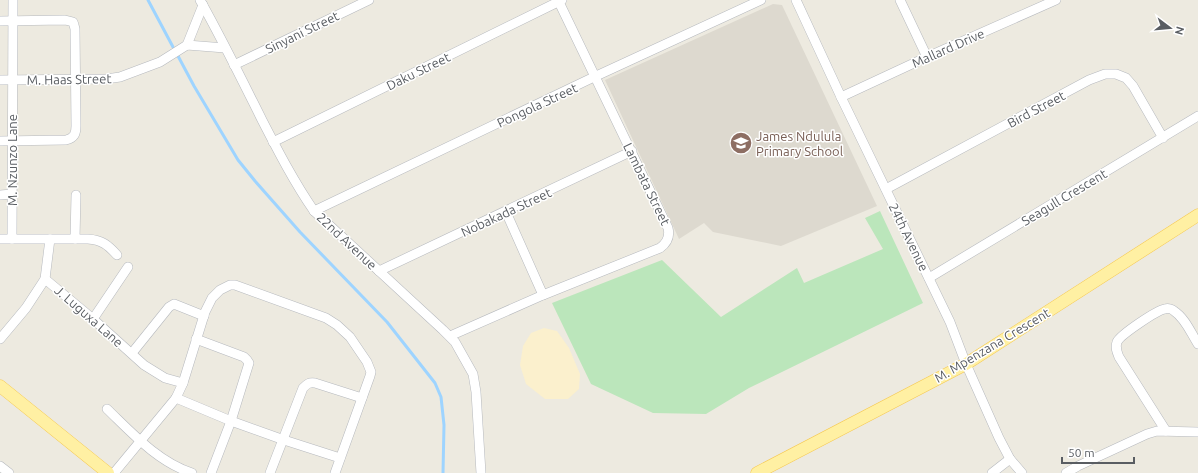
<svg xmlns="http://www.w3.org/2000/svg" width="1198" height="473" font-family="Ubuntu,sans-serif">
  <rect width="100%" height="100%" fill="#edeae0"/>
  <path fill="#ddd9cf" d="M773,4l9,1 95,201 -96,40 -68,-14 -9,-9 -25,16 -74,-159z"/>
  <path fill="#bbe6bb" d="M880,211l43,92 -174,85 -43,26 -53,-1 -62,-29 -39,-81 110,-43 59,57 76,-49 7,15 79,-34 -18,-31z"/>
  <path fill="#fbf0cd" d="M544,328l13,3 12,17 11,26 -1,15 -11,10h-23l-19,-15 -6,-19 3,-19 8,-13z"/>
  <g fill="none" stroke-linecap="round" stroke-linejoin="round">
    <g stroke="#9ed4ff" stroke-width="3">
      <path d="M148,0l25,47"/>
      <path d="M178,56l16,30 44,74 17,21 45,51 87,90 48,61 6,14 3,28 -1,48"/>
    </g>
    <g stroke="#b6b9be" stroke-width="10">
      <g id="minor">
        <path d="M200,0c22,39 42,80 62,120 16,31 32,62 52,91l129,119 12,12 18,32 3,18 5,81"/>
        <path d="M796,0l45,97 109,225 16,42 33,74 11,21 12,14"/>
        <path d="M900,0l27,57"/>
        <path d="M0,21l65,-1 8,2 1,3 1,4 1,97c0,8 -2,12 -10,14l-66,1"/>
        <path d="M187,45l16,-40"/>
        <path d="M234,65l135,-65"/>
        <path d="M0,80l106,-1 14,-2 40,-15 27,-17 38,3"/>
        <path d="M841,97l86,-40 129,-57"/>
        <path d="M273,142l289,-142"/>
        <path d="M886,189l203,-109 16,-6h11l10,4 7,8 30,52"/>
        <path d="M0,195l12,-1"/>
        <path d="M314,211l280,-134 167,-77"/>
        <path d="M506,212l37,83"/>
        <path d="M0,239h88c14,1 20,6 29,16"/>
        <path d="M12,239l1,-239"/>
        <path d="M75,239l1,-44"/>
        <path d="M379,271l253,-120"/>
        <path d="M929,278l269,-162"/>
        <path d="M45,279l48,40 51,46 21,13 18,5"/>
        <path d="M93,319l35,-52"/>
        <path d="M450,336l93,-41 117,-47c7,-5 10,-12 8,-20l-110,-228"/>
        <path d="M0,339l26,-31 19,-29 5,-40"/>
        <path d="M196,339l48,18 3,3 2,3 -18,58 -20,52"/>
        <path d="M132,353l37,-46 5,-3 30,12"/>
        <path d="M176,398l55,23 53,19 56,18"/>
        <path d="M107,409c25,24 51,53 85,64"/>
        <path d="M1166,431l-47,-74c-2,-5 -4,-9 -2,-15 3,-7 40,-32 48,-33 3,-1 7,0 9,2 11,7 17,22 24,33"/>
        <path d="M0,466l9,7"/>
        <path d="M114,473l62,-75 7,-15 22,-71 7,-14 8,-8 10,-5h5l91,33 11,7 13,12 17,25 4,10 -1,4 -35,97"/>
        <path d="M270,473l33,-85c4,-4 6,-6 12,-5l47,15"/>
        <path d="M992,473l18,-14"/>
        <path d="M1066,473l12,-7 69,-32 10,-3 41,1"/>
      </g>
    </g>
    <g stroke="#f6c84f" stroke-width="13">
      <g id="major">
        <path d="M0,386l108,87"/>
        <path d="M757,473l209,-109 232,-149"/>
      </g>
    </g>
    <use href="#minor" stroke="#fff" stroke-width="9"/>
    <use href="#major" stroke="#fff0a3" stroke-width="12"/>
  </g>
  <defs>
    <g id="school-disc" transform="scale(1.15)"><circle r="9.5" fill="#8d6e63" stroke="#fff"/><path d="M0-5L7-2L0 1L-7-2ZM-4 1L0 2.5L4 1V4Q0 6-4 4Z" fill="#fff"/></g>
  </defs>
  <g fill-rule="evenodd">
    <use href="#school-disc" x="741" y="143"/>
  </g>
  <g text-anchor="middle" stroke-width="3" stroke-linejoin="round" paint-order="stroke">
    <g font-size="13" fill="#595d62" stroke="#fff">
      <text transform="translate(302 32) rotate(-26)" y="5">Sinyani Street</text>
      <text transform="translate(948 48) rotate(-24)" y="5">Mallard Drive</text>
      <text transform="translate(418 71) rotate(-26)" y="5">Daku Street</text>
      <text transform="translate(69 79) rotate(-1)" y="5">M. Haas Street</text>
      <text transform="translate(537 105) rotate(-25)" y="5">Pongola Street</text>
      <text transform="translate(1036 109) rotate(-28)" y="5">Bird Street</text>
      <text transform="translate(12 160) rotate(-90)" y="5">M. Nzunzo Lane</text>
      <text transform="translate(647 184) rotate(64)" y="5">Lambata Street</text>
      <text transform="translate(1064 197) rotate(-31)" y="5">Seagull Crescent</text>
      <text transform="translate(506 212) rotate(-25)" y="5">Nobakada Street</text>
      <text transform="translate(909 237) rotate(64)" y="5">24th Avenue</text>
      <text transform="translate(347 241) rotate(43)" y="5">22nd Avenue</text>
      <text transform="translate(89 316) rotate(41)" y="5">J. Luguxa Lane</text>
      <text transform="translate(992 345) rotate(-31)" y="5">M. Mpenzana Crescent</text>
    </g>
    <g font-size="13" fill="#785e54" stroke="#fff" text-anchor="start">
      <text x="756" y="141">James Ndulula<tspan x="756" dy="15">Primary School</tspan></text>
    </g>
  </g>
  <g transform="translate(1170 28) rotate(106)" stroke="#ffffff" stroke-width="3" paint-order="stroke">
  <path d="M0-3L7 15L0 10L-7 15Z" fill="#595d62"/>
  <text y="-6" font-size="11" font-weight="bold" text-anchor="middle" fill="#595d62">N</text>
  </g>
  <path d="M1062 457v6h72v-6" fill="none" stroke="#595d62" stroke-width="2"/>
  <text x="1068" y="457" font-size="12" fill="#595d62" stroke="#ffffff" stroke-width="3" paint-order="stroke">50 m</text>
</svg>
